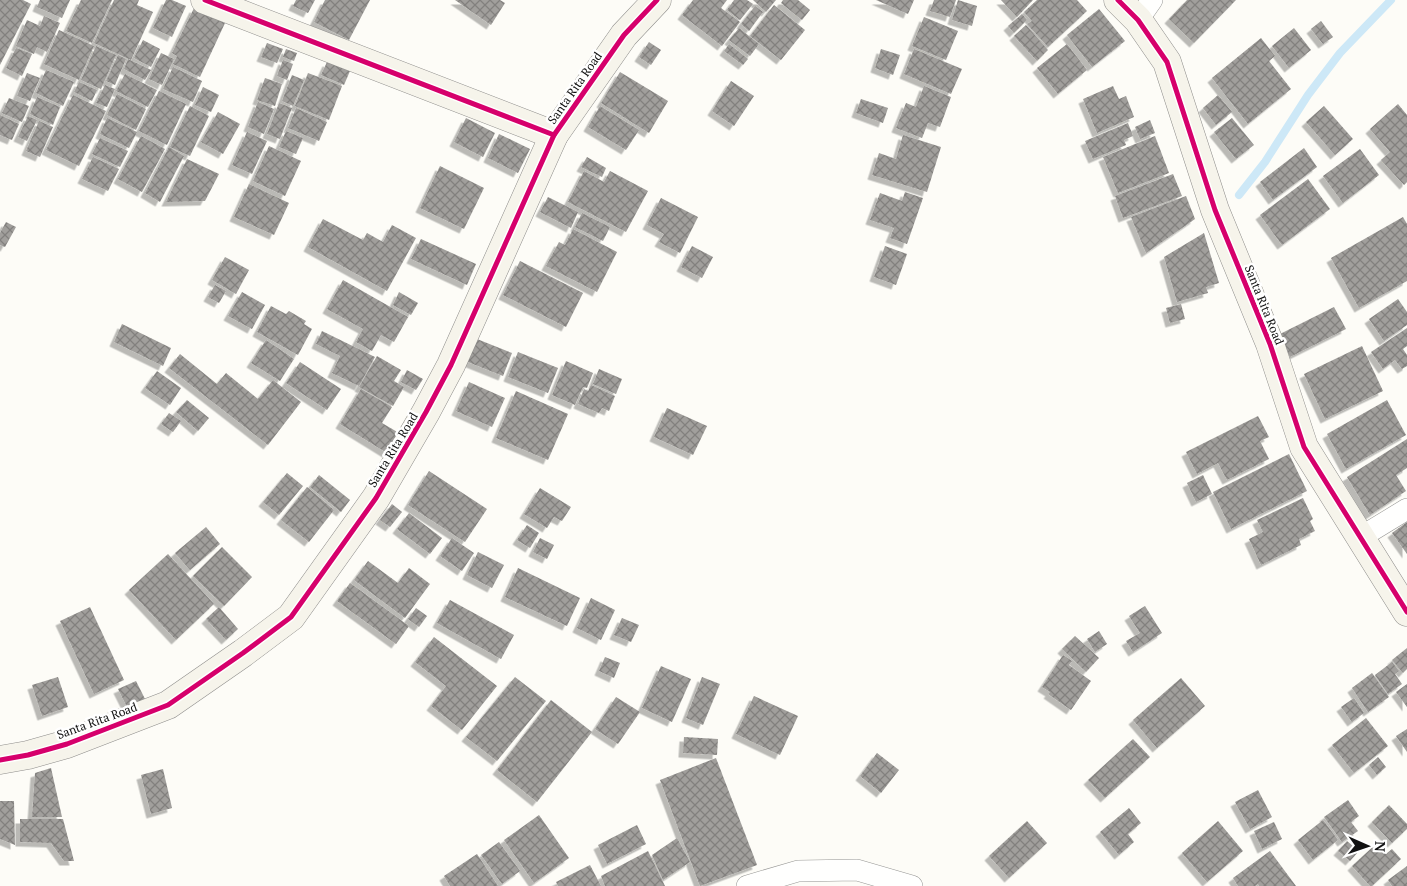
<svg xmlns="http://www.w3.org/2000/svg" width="1407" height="886" font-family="'PT Serif',serif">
  <defs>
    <pattern id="building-cross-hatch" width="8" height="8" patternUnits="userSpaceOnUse" patternTransform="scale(1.25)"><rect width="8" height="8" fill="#a19f9c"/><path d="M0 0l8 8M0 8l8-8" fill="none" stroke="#82807e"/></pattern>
    <filter id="shadow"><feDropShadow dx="-4.5" dy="4.5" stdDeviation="0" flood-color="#0004"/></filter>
  </defs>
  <rect width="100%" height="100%" fill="#fdfcf7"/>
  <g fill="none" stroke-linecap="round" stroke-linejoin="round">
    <path stroke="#cde8f7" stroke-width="8" d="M1239,195l26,-33 43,-67 32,-42 51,-53"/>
  </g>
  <g fill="url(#building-cross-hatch)" filter="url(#shadow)">
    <path d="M0,0h23l8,4 -31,61z"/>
    <path d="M40,0h30l-8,18 -25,-11z"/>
    <path d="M81,0h31l-20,43 -26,-12z"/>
    <path d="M114,0h25l-2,5 16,7 -22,48 -37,-17z"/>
    <path d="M166,0h6l14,6 -14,31 -19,-9z"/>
    <path d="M296,0h19l-7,13 -15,-7z"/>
    <path d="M325,0h45l-21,40 -35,-18z"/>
    <path d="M455,0h45l5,3 -14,22z"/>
    <path d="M693,0h34l-6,8 19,14 -18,24 -40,-31z"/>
    <path d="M734,0h13l6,4 -13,16 -13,-10z"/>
    <path d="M753,0h23l-10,12z"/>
    <path d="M783,0h15l12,10 -8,10 -21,-17z"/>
    <path d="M876,0h38l-6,14z"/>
    <path d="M934,0h22l-6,17 -20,-6z"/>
    <path d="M958,0l19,6 -5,20 -20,-6z"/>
    <path d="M1001,0h32l-16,17z"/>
    <path d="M1037,0h40l10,11 -39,36 -21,-23 5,-3 -8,-9z"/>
    <path d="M1187,0h49l-42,43 -25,-24z"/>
    <path d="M774,5l31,25 -24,30 -31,-24z"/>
    <path d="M755,6l8,6 -14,19 -8,-7z"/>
    <path d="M194,8l31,15 -25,54 -27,-13 4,-8 -5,-3z"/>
    <path d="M1099,9l26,32 -33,26 -25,-32z"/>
    <path d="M1022,14l5,6 -13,13 -6,-7z"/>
    <path d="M44,16l16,7 -13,29 -10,-5 -3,7 -18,-8 11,-26 13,6z"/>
    <path d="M924,17l34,14 -12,29 -34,-14z"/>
    <path d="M1321,21l12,16 -10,7 -12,-15z"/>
    <path d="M1026,25l22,25 -11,11 -23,-25z"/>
    <path d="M739,28l20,16 -9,12 -21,-16z"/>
    <path d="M1294,28l17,22 -22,18 -17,-22z"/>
    <path d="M59,30l35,16 -15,34 -35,-16z"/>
    <path d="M1261,38l14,18 -6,5 22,28 -43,35 -36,-46z"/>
    <path d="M143,40l17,9 -9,18 -17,-9z"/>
    <path d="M649,42l12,8 -10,15 -12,-8z"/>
    <path d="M267,43l16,6 -6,14 -16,-6z"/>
    <path d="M729,44l19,15 -5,6 -19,-14z"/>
    <path d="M1067,44l20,26 -29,24 -21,-26z"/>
    <path d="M96,46l20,9 -15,34 -20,-9z"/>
    <path d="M16,48l16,6 -10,22 -16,-8z"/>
    <path d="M286,49l11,4 -3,8 -11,-4z"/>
    <path d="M881,49l19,6 -7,20 -18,-7z"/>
    <path d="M914,49l48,20 -11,25 -47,-20z"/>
    <path d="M161,53l13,6 -12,26 -13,-6z"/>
    <path d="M118,55l8,4 -11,26 -9,-4z"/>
    <path d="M128,59l23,11 -6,10 -21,-11z"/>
    <path d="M283,60l10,4 -6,16 -10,-4z"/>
    <path d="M327,62l23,9 -6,14 -23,-10z"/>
    <path d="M173,67l29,14 -9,21 -30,-13z"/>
    <path d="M46,70l28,12 -11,24 -27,-13z"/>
    <path d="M620,72l48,29 -19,32 -48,-30z"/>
    <path d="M27,73l13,5 -10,23 -13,-5z"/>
    <path d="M308,73l34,13 -13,34 -34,-14z"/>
    <path d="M125,74l32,16 -9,17 -32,-16z"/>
    <path d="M292,75l12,5 -11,26 -11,-5z"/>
    <path d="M265,78l17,6 -7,22 -18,-6z"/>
    <path d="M731,81l23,15 -20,30 -22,-15z"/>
    <path d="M79,82l18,8 -5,11 -18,-9z"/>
    <path d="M105,85l10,4 -8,18 -11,-4z"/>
    <path d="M924,86l27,11 -11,30 -12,-4 -6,15 -26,-10 10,-25 10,4z"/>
    <path d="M1113,86l6,13 7,-3 8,21 -37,16 -14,-34z"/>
    <path d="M203,87l16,8 -8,17 -16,-7z"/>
    <path d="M159,91l27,13 -19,41 -28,-14z"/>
    <path d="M117,94l29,15 -10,21 -29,-15z"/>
    <path d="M73,95l33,16 -27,55 -33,-16z"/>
    <path d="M1218,95l14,17 -16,13 -13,-17z"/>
    <path d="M37,97l23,10 -7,18 -23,-11z"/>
    <path d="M9,98l20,8 -7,16 -20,-9z"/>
    <path d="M861,99l27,9 -5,15 -27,-10z"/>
    <path d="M258,102l16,7 -10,25 -16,-7z"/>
    <path d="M279,103l13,5 -12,31 -13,-5z"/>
    <path d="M1398,104l9,11v67l-3,3 -23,-25 9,-8 -20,-23z"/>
    <path d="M190,106l19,10 -19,40 -20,-9z"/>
    <path d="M600,106l39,24 -13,20 -38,-23z"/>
    <path d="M1324,106l29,33 -18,16 -29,-33z"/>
    <path d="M296,108l31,14 -8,19 -31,-13z"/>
    <path d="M218,112l22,12 -17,30 -22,-12z"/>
    <path d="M0,115l19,9 -7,16 -12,-5z"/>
    <path d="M28,116l9,4 -10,21 -9,-4z"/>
    <path d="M107,118l30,14 -8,16 -29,-14z"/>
    <path d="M466,118l29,15 -12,24 -29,-15z"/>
    <path d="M1232,118l22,27 -18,14 -22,-27z"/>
    <path d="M1150,120l5,13 -15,6 -5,-12z"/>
    <path d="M39,121l14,6 -13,30 -14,-6z"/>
    <path d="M1128,123l5,13 -9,4 2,5 -33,14 -8,-18z"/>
    <path d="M286,131l17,7 -7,16 -17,-7z"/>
    <path d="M247,132l20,9 -15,33 -20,-9z"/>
    <path d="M499,134l31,15 -12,24 -30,-15z"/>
    <path d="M903,135l38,12 -14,45 -55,-17 7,-22 17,6z"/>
    <path d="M141,136l24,13 -23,43 -24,-13z"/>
    <path d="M1155,136l14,37 -51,20 -15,-36z"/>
    <path d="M100,138l28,13 -8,16 -28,-13z"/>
    <path d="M269,146l32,15 -16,35 -32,-15z"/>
    <path d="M169,147l15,9 -24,46 -15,-9z"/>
    <path d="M1304,148l13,19 -44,33 -13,-18z"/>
    <path d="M1360,149l19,26 -36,28 -20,-27z"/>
    <path d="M93,157l26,12 -11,22 -26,-12z"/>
    <path d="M587,157l19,11 -4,9 -21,-10z"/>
    <path d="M187,159l32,15 -14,27 -39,1z"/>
    <path d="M440,166l44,22 -20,41 -44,-21z"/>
    <path d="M584,171l20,11 6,-11 38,20 -22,41 -58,-30z"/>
    <path d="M1173,174l9,22 -59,22 -8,-22z"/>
    <path d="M1308,179l22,30 -48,36 -22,-30z"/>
    <path d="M249,184l40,19 -15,32 -40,-18z"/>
    <path d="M905,192l18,6 -16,46 -17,-6 4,-10 -24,-8 10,-27 22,8z"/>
    <path d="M1186,196l9,23 -49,34 -15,-36z"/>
    <path d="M548,197l30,15 -7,16 -31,-16z"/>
    <path d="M661,198l37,19 -18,36 -21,-11 5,-8 -17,-9z"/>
    <path d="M582,213l28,14 -7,14 -28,-14z"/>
    <path d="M1403,217l4,7v57l-48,27 -28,-50z"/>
    <path d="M323,219l40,21 4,-7 16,9 9,-17 24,13 -29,53 -79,-44z"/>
    <path d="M6,222l10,5 -11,20 -5,-2v-12z"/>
    <path d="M573,229l44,23 -20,40 -51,-26 13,-24 6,3z"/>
    <path d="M1204,233l15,50 -13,4 2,6 -31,9 -13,-45z"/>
    <path d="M421,239l55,25 -9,21 -56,-26z"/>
    <path d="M692,246l21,11 -11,21 -21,-11z"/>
    <path d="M885,246l22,8 -11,31 -22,-8z"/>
    <path d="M225,257l24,13 -13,24 -24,-14z"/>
    <path d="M520,261l63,32 -17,34 -63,-32z"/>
    <path d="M343,280l65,37 -14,25 -13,-7 -9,16 -16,-9 7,-13 -36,-20z"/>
    <path d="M215,285l11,6 -7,12 -11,-6z"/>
    <path d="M242,292l23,13 -13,24 -24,-13z"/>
    <path d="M399,292l19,11 -7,12 -18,-10z"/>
    <path d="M1398,299l9,13v13l-23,16 -15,-22z"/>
    <path d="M1181,304l4,15 -15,4 -4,-15z"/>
    <path d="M271,306l15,8 3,-3 17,10 -2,3 8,5 -14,26 -41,-23z"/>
    <path d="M1334,307l12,22 -56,28 -12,-22z"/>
    <path d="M122,324l49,24 -8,18 -49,-24z"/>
    <path d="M1407,328v18l-4,3 4,6v11l-5,3 -7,-9 -12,9 -12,-17z"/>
    <path d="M322,331l53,26 -16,29 -27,-13 8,-17 -24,-12z"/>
    <path d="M477,339l35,14 -9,23 -35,-14z"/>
    <path d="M266,340l28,19 -14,22 -29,-18z"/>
    <path d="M1362,346l21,45 -58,28 -21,-45z"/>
    <path d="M518,352l40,16 -10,25 -40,-16z"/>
    <path d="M180,354l37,30 9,-11 32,26 15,-19 28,22 -33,43 -99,-77z"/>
    <path d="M377,356l24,14 -7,11 10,6 -11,19 -34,-19z"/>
    <path d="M566,361l27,12 -6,15 -4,-1 -8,18 -23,-10z"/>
    <path d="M300,362l41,27 -14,21 -41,-27z"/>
    <path d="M599,369l23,10 -6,15 -23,-10z"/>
    <path d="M407,370l16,9 -7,11 -15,-8z"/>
    <path d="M157,371l24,17 -11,17 -25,-17z"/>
    <path d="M469,382l36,16 -13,29 -36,-16z"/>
    <path d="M591,385l24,11 -6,15 -7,-3 -3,5 -21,-9 6,-15 4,2z"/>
    <path d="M361,389l31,18 -10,16 17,10 -12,20 -47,-29z"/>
    <path d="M516,391l52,23 -20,46 -52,-22z"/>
    <path d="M187,400l22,18 -11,13 -22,-19z"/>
    <path d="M1387,400l19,35 -60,34 -19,-35z"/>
    <path d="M667,408l40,18 -14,29 -39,-18z"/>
    <path d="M169,413l12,8 -8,11 -12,-8z"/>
    <path d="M1258,416l11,21 -9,4 9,18 -42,21 -9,-17 -21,11 -11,-22z"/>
    <path d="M1407,439v29l-11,7 10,16 -36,24 -23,-38z"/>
    <path d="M1289,454l18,37 -76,38 -18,-37z"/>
    <path d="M429,471l58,38 -22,33 -57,-37z"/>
    <path d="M287,473l16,13 -24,29 -16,-13z"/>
    <path d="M319,475l31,25 -9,12 -31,-25z"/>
    <path d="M1203,475l9,19 -16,8 -9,-19z"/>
    <path d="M307,487l27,23 -25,32 -28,-22z"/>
    <path d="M540,488l31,19 -9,14 -8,-4 -7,11 -23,-14z"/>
    <path d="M1303,498l10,21 -3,2 5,10 -16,8 2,6 -40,20 -12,-26 14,-7 -6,-12z"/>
    <path d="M392,504l10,8 -12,15 -10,-7z"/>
    <path d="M409,513l33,25 -12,16 -33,-25z"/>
    <path d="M1407,522v32l-15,-21z"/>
    <path d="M527,525l12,8 -9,15 -13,-8z"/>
    <path d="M206,527l14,17 -30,26 -15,-17z"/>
    <path d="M452,538l22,15 -12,18 -22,-15z"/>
    <path d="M540,538l14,7 -7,14 -14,-7z"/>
    <path d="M222,547l30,30 -28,29 -31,-30z"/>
    <path d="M478,552l26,13 -12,23 -25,-13z"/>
    <path d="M168,554l46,50 -38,36 -47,-50z"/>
    <path d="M368,561l30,22 11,-15 21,16 -25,34 -51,-38z"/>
    <path d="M518,568l62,30 -13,28 -62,-29z"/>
    <path d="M350,583l59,43 -13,18 -59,-43z"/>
    <path d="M591,598l24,12 -14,30 -24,-12z"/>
    <path d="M450,600l64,35 -13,24 -64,-36z"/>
    <path d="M1145,606l17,27 -29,19 -7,-11 14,-8 -11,-17z"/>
    <path d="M90,607l34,73 -30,14 -34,-73z"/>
    <path d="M219,607l19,22 -12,11 -20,-21z"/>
    <path d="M416,608l11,8 -8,11 -11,-8z"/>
    <path d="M622,618l17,7 -8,17 -17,-7z"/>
    <path d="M1099,631l8,13 -12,8 -8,-13z"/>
    <path d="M1075,636l24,22 -13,14 -24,-23z"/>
    <path d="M434,637l63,49 -35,44 -31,-24 15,-20 -31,-24z"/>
    <path d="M1407,648v21l-4,4 -11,-13z"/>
    <path d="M1063,655l9,6 -3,4 22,16 -20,29 -23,-16 2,-2 -8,-5z"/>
    <path d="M605,657l15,6 -6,15 -15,-7z"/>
    <path d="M1392,662l7,9 -4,3 7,10 -14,10 -13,-19z"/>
    <path d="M661,666l30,13 -19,43 -30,-14z"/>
    <path d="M1372,673l17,24 -21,15 -16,-24z"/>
    <path d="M58,677l10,30 -26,9 -10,-31z"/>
    <path d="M515,677l31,24 -49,60 -31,-24z"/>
    <path d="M702,677l18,7 -17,41 -17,-7z"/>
    <path d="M1181,678l24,28 -48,42 -24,-28z"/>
    <path d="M136,681l9,18 -18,8 -9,-18z"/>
    <path d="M1407,684v23l-11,-15z"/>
    <path d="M754,696l44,20 -18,39 -44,-21z"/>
    <path d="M616,697l24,15 -22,32 -23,-15z"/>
    <path d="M1354,698l10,15 -12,9 -11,-15z"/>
    <path d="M551,700l41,32 -55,70 -40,-32z"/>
    <path d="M1366,718l22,28 -34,27 -22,-28z"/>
    <path d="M1407,729v23l-11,-16z"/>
    <path d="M684,737l34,2 -1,16 -34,-2z"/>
    <path d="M1133,739l17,18 -45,41 -17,-18z"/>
    <path d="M877,753l22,17 -18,23 -21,-17z"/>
    <path d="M1378,757l8,10 -9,8 -8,-10z"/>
    <path d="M716,758l41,107 -57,21 -40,-106z"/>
    <path d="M51,768l11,49h-30l3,-44z"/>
    <path d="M163,769l9,39 -21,6 -10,-39z"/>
    <path d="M1258,790l14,27 -22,12 -15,-27z"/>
    <path d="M1348,800l11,16 -8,6 7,9 -16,11 -18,-25z"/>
    <path d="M0,801h14l1,44 -15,-6z"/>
    <path d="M1389,805l18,19v5l-15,14 -20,-21z"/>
    <path d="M1129,808l12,15 -13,11 6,8 -15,13 -19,-23z"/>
    <path d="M539,815l30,43 -35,25 -30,-43z"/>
    <path d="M20,819h43l11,42h-10l-13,-18 -31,-1z"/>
    <path d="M1323,820l15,20 -25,20 -15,-20z"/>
    <path d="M1027,821l20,22 -38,35 -20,-22z"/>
    <path d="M1218,821l25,30 -36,31 -25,-29z"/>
    <path d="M1274,822l8,17 -20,10 -8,-18z"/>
    <path d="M637,825l9,19 -39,20 -9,-19z"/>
    <path d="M677,838l13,24 -27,18 -11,-25z"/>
    <path d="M1347,841l12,10 -9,10 -12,-10z"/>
    <path d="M499,842l21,29 -18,13 -21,-29z"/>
    <path d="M1376,844l10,10 6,-5 9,10 -29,27h-2l-18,-20z"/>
    <path d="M648,851l17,35h-60l-4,-10z"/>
    <path d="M1270,851l26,35h-37l-1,-2 -3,2h-17l-5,-8z"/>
    <path d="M477,854l21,32h-48l-6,-10z"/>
    <path d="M590,865l11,21h-43l-2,-4z"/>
    <path d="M1407,866v20h-15l-4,-6z"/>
  </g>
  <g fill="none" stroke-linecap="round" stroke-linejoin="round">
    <g stroke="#979795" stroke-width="22">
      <g id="street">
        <path d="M1138,20l14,-20"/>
        <path d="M1361,537l46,-28"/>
        <path d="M747,886l51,-15 59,-1 55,16"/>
      </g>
    </g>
    <g stroke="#8e8d8b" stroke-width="29">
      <g id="secondary">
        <path d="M205,0l349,135"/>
        <path d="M1118,0l20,20 29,42 48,148 55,134 34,103 103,165"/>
        <path d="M0,760l28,-5 39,-11 101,-39 75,-52 48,-36 85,-119 50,-86 25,-47 103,-230 70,-100 33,-35"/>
      </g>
    </g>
    <use href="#street" stroke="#fffffe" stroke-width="21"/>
    <use href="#secondary" stroke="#f6f4eb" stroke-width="28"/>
    <g stroke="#fff" stroke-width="8">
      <g id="cycleway">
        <path d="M205,0l349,135"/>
        <path d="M1118,0l20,20 29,42 48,148 55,134 34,103 103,165"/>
        <path d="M0,760l28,-5 39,-11 101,-39 75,-52 48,-36 85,-119 50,-86 25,-47 103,-230 70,-100 33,-35"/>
      </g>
    </g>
    <use href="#cycleway" stroke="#d6006c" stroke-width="5"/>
  </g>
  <g text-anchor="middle" stroke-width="5" stroke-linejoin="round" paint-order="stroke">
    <g font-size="12" fill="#111" stroke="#fff">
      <text transform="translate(575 88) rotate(-55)" y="4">Santa Rita Road</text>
      <text transform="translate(1264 305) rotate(68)" y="4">Santa Rita Road</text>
      <text transform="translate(393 450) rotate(-59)" y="4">Santa Rita Road</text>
      <text transform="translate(97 721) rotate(-20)" y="4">Santa Rita Road</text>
    </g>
  </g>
  <g transform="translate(1367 846) rotate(92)" stroke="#ffffff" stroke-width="4" paint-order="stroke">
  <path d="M0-4L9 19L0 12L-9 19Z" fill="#111111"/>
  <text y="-8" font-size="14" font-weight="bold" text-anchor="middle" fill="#111111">N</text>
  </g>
</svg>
